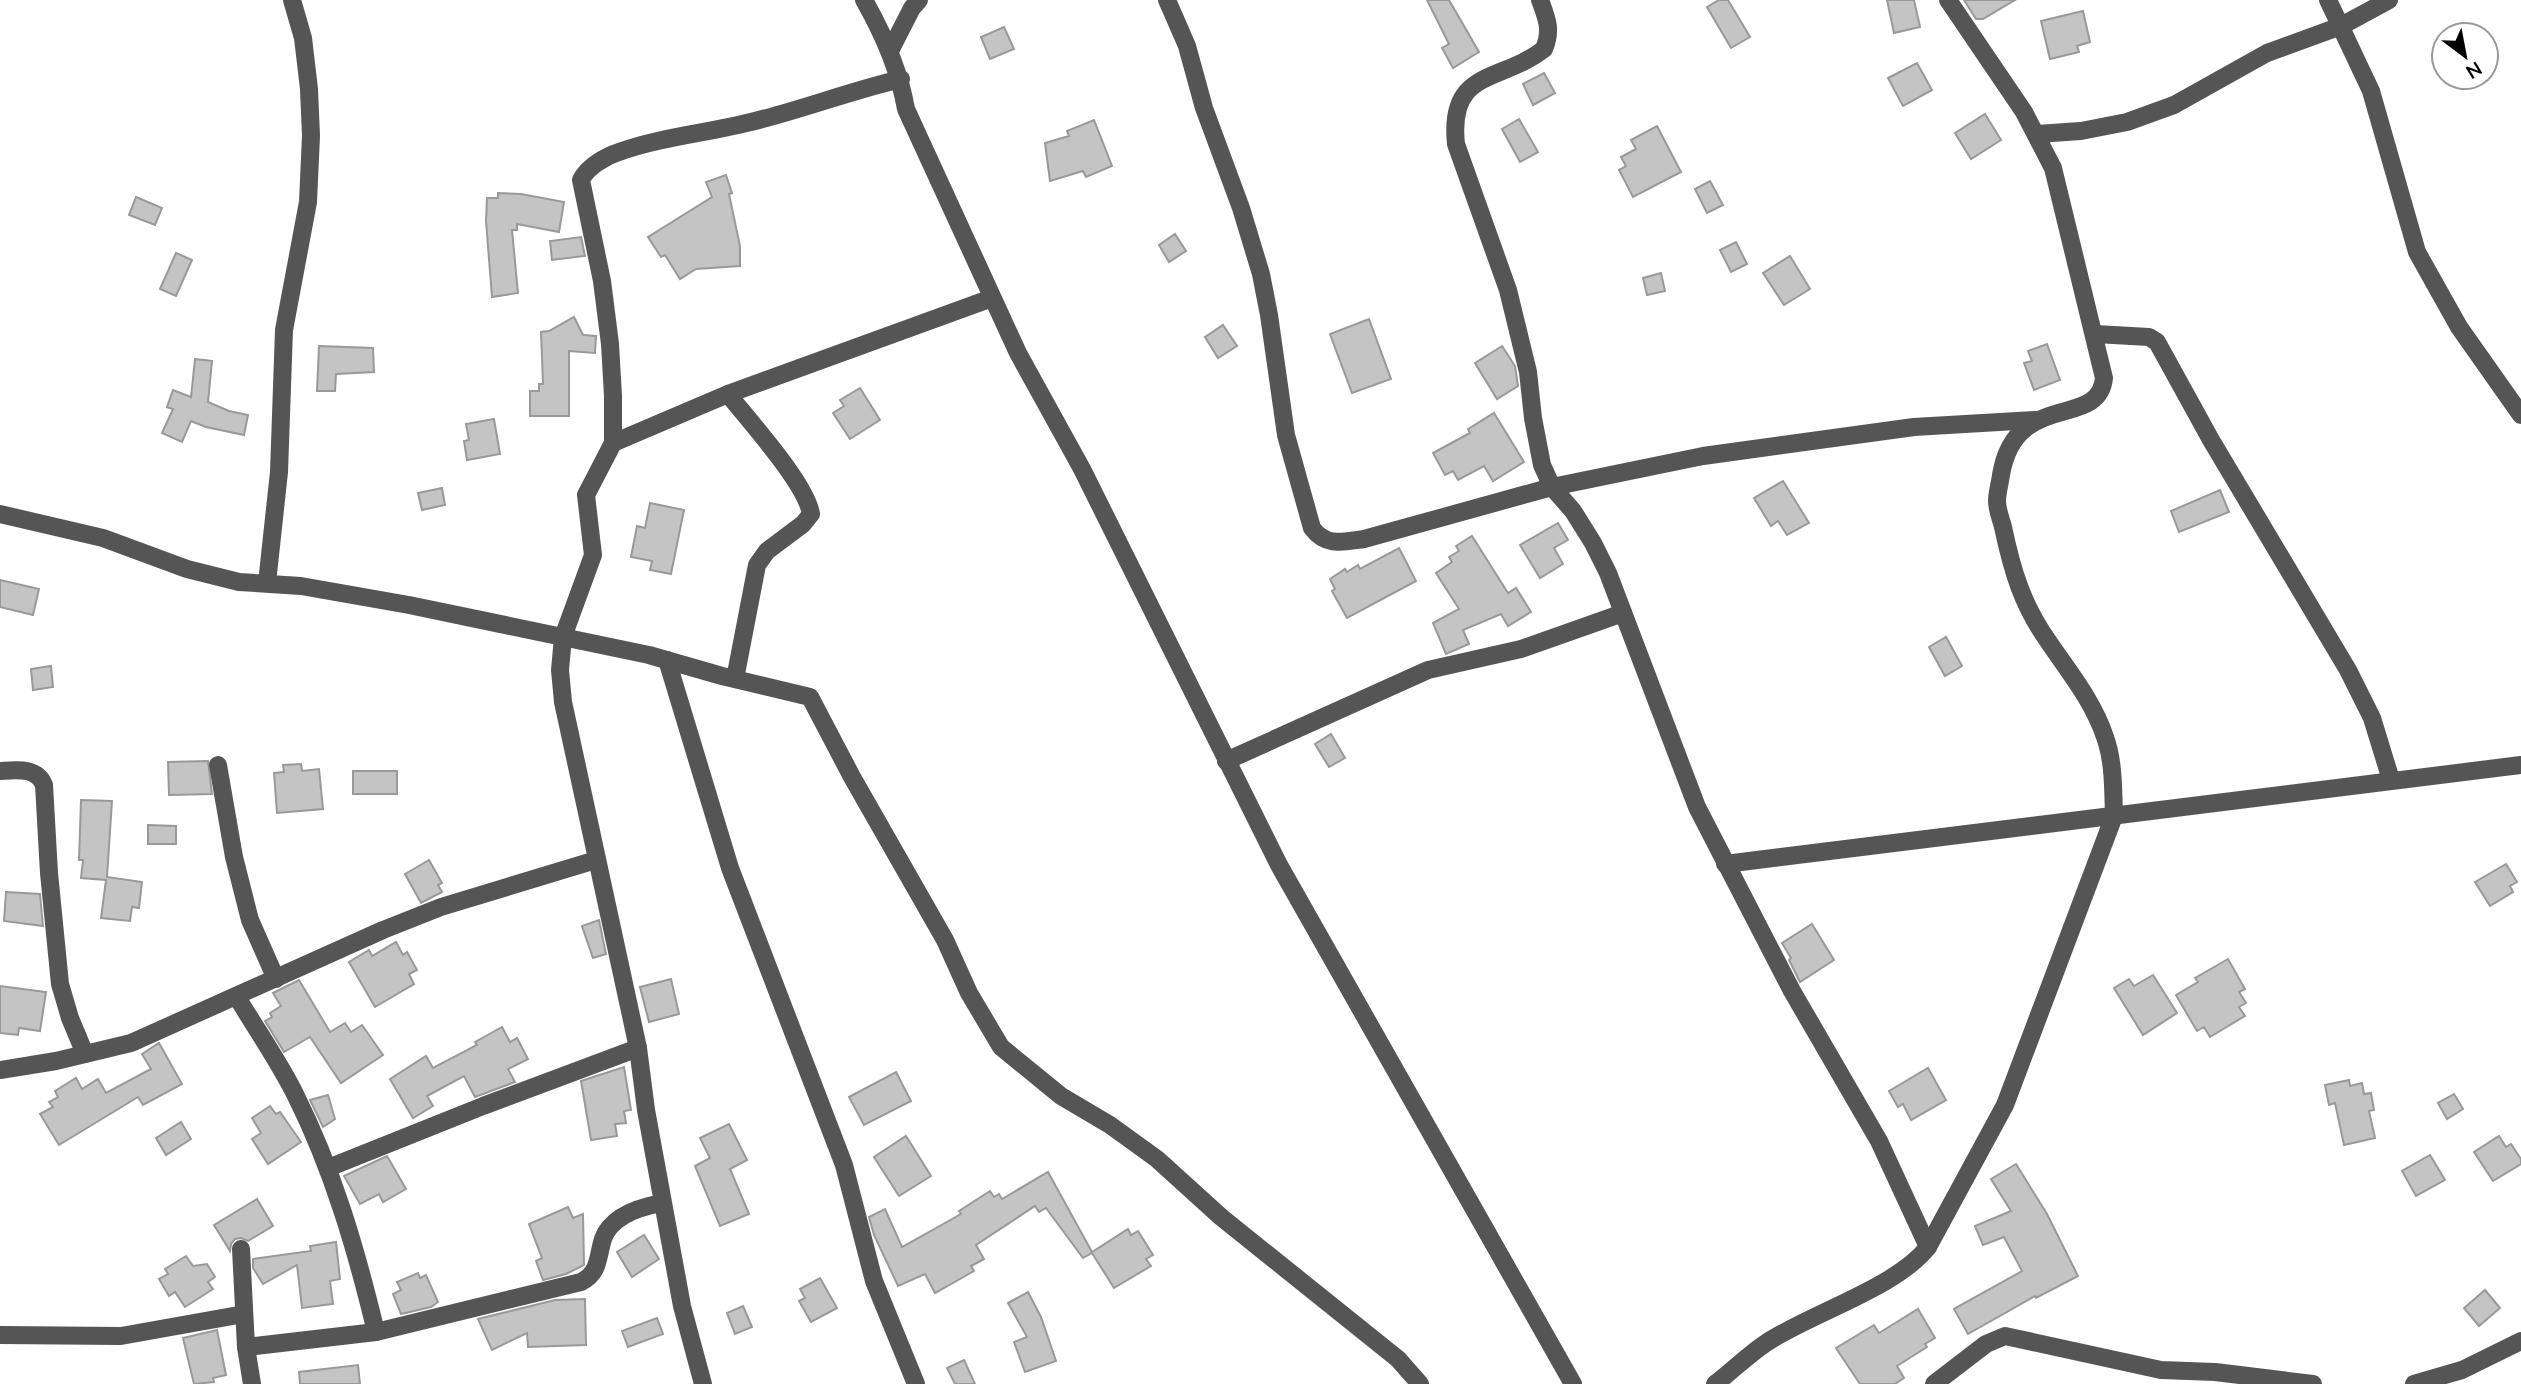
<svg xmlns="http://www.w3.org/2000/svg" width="2521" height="1384" font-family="Mulish,sans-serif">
  <rect width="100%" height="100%" fill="#fff"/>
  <g fill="#c4c4c4" stroke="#999" stroke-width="2">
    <path d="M1427,0h22l30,52 -26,16 -11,-20 7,-4z"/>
    <path d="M1719,0h9l22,37 -19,11 -24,-41z"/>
    <path d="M1887,0h27l6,27 -26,6z"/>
    <path d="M1964,0h51l-32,19h-7z"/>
    <path d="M2083,11l7,31 -13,4 2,6 -29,7 -9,-38z"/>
    <path d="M1004,27l10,22 -24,10 -9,-22z"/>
    <path d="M1917,63l15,27 -29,16 -15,-28z"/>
    <path d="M1544,73l11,20 -22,12 -10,-21z"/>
    <path d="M1985,114l16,26 -30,19 -16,-26z"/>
    <path d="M1519,119l19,33 -18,10 -18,-33z"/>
    <path d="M1094,120l18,46 -26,11 -3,-6 -33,10 -5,-38 24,-7 -2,-5z"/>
    <path d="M1657,126l24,46 -48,25 -14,-27 7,-4 -5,-9 15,-8 -5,-9z"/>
    <path d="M726,175l6,18 -3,1 11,52v20l-44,3 -16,10 -15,-24 -4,2 -13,-20 64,-40 -6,-15z"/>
    <path d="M1710,181l13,24 -16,8 -12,-24z"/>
    <path d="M498,193l23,1 43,8 -5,30 -42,-8v6h-5l6,63 -26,4 -6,-76 1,-23h11z"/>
    <path d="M136,197l26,11 -7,17 -26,-10z"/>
    <path d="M1175,234l11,17 -17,11 -10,-17z"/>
    <path d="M581,237l4,19 -33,4 -2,-19z"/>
    <path d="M1736,242l11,22 -16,8 -11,-22z"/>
    <path d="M176,253l16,7 -16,36 -16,-7z"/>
    <path d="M1790,256l20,33 -26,16 -21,-32z"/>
    <path d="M1661,273l4,18 -18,4 -4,-17z"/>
    <path d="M574,317l9,18 13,1 -1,17 -26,-2v65h-39v-25h9v-7h4l-2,-52 8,-1z"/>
    <path d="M1369,319l22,60 -39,14 -22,-59z"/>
    <path d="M1223,325l14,21 -19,12 -13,-21z"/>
    <path d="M2047,344l13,36 -26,10 -10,-27 8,-2 -4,-10z"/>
    <path d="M319,346l54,2 1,24 -38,2 -1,17h-18z"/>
    <path d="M1502,346l13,20 3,20 -21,13 -22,-36z"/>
    <path d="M195,359l17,2 -4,41 21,9 19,4 -4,20 -38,-8 -15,-6 -9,21 -20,-9 11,-24 -6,-2 6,-17 18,7z"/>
    <path d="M860,388l20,32 -30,19 -17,-26 11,-7 -4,-6z"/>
    <path d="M1494,413l30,49 -31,19 -9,-15 -26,14 -5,-9 -8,4 -12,-22 37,-20 -2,-4z"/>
    <path d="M494,419l6,35 -33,6 -3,-19 5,-1 -3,-16z"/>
    <path d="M1783,481l26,42 -22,12 -9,-14 -7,5 -17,-28z"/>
    <path d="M442,488l3,17 -23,5 -4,-17z"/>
    <path d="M2220,490l9,22 -50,20 -8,-21z"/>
    <path d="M650,503l34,7 -13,64 -21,-4 2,-9 -21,-4 6,-31 8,2z"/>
    <path d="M1558,523l10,17 -14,8 9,16 -23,14 -20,-33z"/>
    <path d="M1472,536l36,57 8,-5 15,24 -23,14 -7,-12 -38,16 6,14 -23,10 -13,-31 26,-14 -23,-36 16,-11 -3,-5 10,-6 -3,-5z"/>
    <path d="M1399,548l17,33 -69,37 -15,-27 3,-2 -5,-10 15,-10 2,3 11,-7 2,4z"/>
    <path d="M0,580l39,9 -6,26 -33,-8z"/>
    <path d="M1946,637l16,29 -17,10 -16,-29z"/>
    <path d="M51,666l2,21 -20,3 -2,-21z"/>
    <path d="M1331,734l14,24 -16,9 -14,-23z"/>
    <path d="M208,761l4,33 -43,1 -1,-33z"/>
    <path d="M301,764l1,7 17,-2 4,40 -46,4 -3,-40 10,-1 -1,-7z"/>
    <rect x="353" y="771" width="44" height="23"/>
    <path d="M81,800l31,1 -5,76 35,5 -3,26 -7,-1 -2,14 -29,-3 5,-38 -25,-2 2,-18h-4z"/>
    <path d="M148,825l28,1v18h-28z"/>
    <path d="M429,860l13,23 -4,2 4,7 -21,11 -16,-29z"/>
    <path d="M2506,864l11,18 -7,4 3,6 -23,14 -15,-24z"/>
    <path d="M6,892l34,2 3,32 -39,-5z"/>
    <path d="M599,920l7,34 -13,4 -11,-32z"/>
    <path d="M1812,924l22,36 -34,22 -11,-22 2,-2 -9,-15z"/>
    <path d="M396,942l7,13 4,-3 10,18 -8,4 5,10 -39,23 -26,-45 20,-12 3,6z"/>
    <path d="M2228,959l17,30 -6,3 7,11 -7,4 6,9 -35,21 -6,-10 -7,4 -21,-36 22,-13 -3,-4z"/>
    <path d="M2153,975l24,38 -34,22 -29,-47 15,-9 5,7z"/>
    <path d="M671,979l8,35 -30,8 -9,-35z"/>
    <path d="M299,980l31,52 15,-9 6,9 11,-7 21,30 -42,28 -31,-46 -26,15 -19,-31 7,-4 -2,-4 11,-7 -8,-13z"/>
    <path d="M0,986l46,6 -6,39 -21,-3 -1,7 -18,-2z"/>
    <path d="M502,1027l8,15 7,-4 11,21 -20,10 7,13 -40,15 -11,-21 -37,20 6,10 -20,12 -23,-39 36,-23 7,12 44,-23 -2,-3z"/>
    <path d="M159,1043l23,41 -39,21 -5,-8 -79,48 -19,-31 13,-7 -4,-5 9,-5 -3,-6 21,-13 6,11 16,-10 8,14 45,-24 -9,-15z"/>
    <path d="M624,1067l7,43 -7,1 2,12 -11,1 2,12 -26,4 -10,-59z"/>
    <path d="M1928,1068l18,32 -35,20 -8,-16 -5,3 -9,-16z"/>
    <path d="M896,1072l15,29 -47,24 -15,-28z"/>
    <path d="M2349,1080l1,6 12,-3 2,11 7,-1 3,17 -5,1 6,27 -31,7 -9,-42 -6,2 -4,-20z"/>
    <path d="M2454,1094l9,15 -16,10 -9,-16z"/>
    <path d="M328,1095l7,24 -12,8 -13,-27z"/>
    <path d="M270,1106l6,8 4,-2 21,30 -33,22 -16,-25 9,-6 -9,-15z"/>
    <path d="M181,1122l10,17 -25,16 -10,-17z"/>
    <path d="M729,1124l18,36 -17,9 19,45 -29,12 -25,-60 15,-8 -10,-20z"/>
    <path d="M906,1136l25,40 -32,20 -25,-39z"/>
    <path d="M2499,1136l7,11 5,-3 10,15v5l-28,17 -19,-29z"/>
    <path d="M2430,1155l15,25 -29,16 -14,-25z"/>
    <path d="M387,1156l19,33 -23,13 -4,-8 -19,10 -16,-28z"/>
    <path d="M2016,1164l31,50 31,62 -42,22 -1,-2 -67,38 -14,-25 68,-38 -18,-34 -21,8 -8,-19 36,-15 -20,-32z"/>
    <path d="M1048,1172l44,80 36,-23 3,6 7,-4 15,24 -7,4 5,7 -37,22 -22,-35 -9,5 -37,-50 -7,4 -4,-6 -59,39 8,14 -13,7 3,5 -39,22 -10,-19 -27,12 -24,-51 -5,-18 16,-8 17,38 59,-33 -2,-3 31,-20 4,6 5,-3 3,5z"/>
    <path d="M257,1199l16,27 -25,15 -7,-3 -6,1 -4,5 -1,7 -16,-26z"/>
    <path d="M568,1207l5,11 10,-4 1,51 -18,9 -23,6 -7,-19 6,-3 -13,-34z"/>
    <path d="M644,1235l15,24 -27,18 -15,-25z"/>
    <path d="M336,1242l4,37 -10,2 3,23 -31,4 -5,-43 -34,19 -10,-16v-9l58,-8 -1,-5z"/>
    <path d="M186,1256l7,10 14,-2 8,13 -7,5 5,7 -28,18 -10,-15 -6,4 -10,-17 9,-5 -3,-5z"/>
    <path d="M418,1273l2,5 6,-3 12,27 -7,5 -30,7 -8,-20 8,-4 -4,-8z"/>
    <path d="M820,1278l17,30 -26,14 -12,-21 6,-3 -5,-9z"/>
    <path d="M2485,1290l15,18 -21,18 -15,-18z"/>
    <path d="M1028,1292l13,25 15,44 -31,11 -11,-30 13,-5 -19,-34z"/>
    <path d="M585,1299l1,46 -58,2 -1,-14 -35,17 -14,-31 77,-19z"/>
    <path d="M743,1306l9,21 -17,7 -8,-21z"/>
    <path d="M1918,1309l17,29 -10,6 2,3 -30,19 7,12 -9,6h-35l-24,-36 38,-23 5,8z"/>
    <path d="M657,1318l6,16 -35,13 -6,-16z"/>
    <path d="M217,1330l9,45 -13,3 1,4 -20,2 -11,-46z"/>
    <path d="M964,1360l11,24h-20l-8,-16z"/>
    <path d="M358,1365l2,19h-60l-1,-12z"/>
  </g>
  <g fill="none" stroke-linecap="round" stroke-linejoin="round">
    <g stroke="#555" stroke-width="18">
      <path d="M864,0c20,35 35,69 42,109l112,244 64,116 197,396 294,519"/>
      <path d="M1167,0l20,46 17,62 37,100 20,66 8,41 17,120 26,93c14,19 31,14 52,11l188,-52 151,-31 211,-29 121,-7"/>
      <path d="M1540,0c7,19 12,30 4,49 -43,34 -96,19 -88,95l52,146 20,82 5,46 9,47 10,22 21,24 20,32 15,30 89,234 95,184 87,150 49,106"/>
      <path d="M2328,0l43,91 46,161 42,75 62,88"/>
      <path d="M890,51l22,-43 7,-8"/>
      <path d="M2037,134l44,-3 46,-9 47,-17 93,-52 74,-27 48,-26"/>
      <path d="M2095,334l54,3 8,5 54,98 137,230 24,48 19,62"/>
      <path d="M728,394c21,27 78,89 83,120l-8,10 -36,27 -10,14 -22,114"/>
      <path d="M613,443l115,-49 264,-96"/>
      <path d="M0,514l103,24 84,31 52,13 62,4 108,19 240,50 73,21 88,21 42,80 93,163 24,53 32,54 60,49 49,29 47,34 64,58 177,142 22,25"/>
      <path d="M267,583l12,-111 5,-142 24,-128 3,-66 -2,-47 -6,-51 -11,-38"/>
      <path d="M667,660l63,208 114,297 30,116 42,103"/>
      <path d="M1226,761l202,-91 93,-21 102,-36"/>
      <path d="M218,765l16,92 16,63 26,59"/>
      <path d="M0,771c17,-1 37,-4 44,14l5,88 11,111 10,34 15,36"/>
      <path d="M1725,864l796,-99"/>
      <path d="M237,997c19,32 41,63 58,97 38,76 61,155 81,238"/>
      <path d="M0,1070l56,-9 75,-18 252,-113 58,-23 155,-47"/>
      <path d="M328,1168l155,-62 155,-58"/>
      <path d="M241,1249l5,98 6,37"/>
      <path d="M0,1335l121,1 123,-22"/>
      <path d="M246,1347l130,-15 205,-50c19,-10 16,-24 22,-43 8,-23 37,-32 59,-36"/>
      <path d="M703,1384l-21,-78 -36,-196 -8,-62 -75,-346 -3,-32 3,-33 30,-82 -7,-60 27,-52v-47l-3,-52 -8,-63 -21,-101c6,-13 25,-24 38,-28 42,-15 88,-19 132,-30 50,-12 99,-31 150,-43"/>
      <path d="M1715,1384c17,-13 33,-29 51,-41 45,-30 130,-55 162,-96l77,-142 109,-289c-1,-26 0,-54 -9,-79 -12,-36 -36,-65 -57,-96 -26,-37 -36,-71 -45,-114 -2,-8 -6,-17 -6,-26 0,-8 3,-18 4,-26 14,-86 98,-45 103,-97l-51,-210 -29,-56 -76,-112"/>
      <path d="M1934,1384l52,-40 19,-8 156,34 54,2 98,12"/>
      <path d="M2414,1384l48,-14 59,-29"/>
    </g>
  </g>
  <g transform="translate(2465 56) rotate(148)"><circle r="33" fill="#ffffff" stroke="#999999" stroke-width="2"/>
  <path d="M0-5L12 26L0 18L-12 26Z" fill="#000000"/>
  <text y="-10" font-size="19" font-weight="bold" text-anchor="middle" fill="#000000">N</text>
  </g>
</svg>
